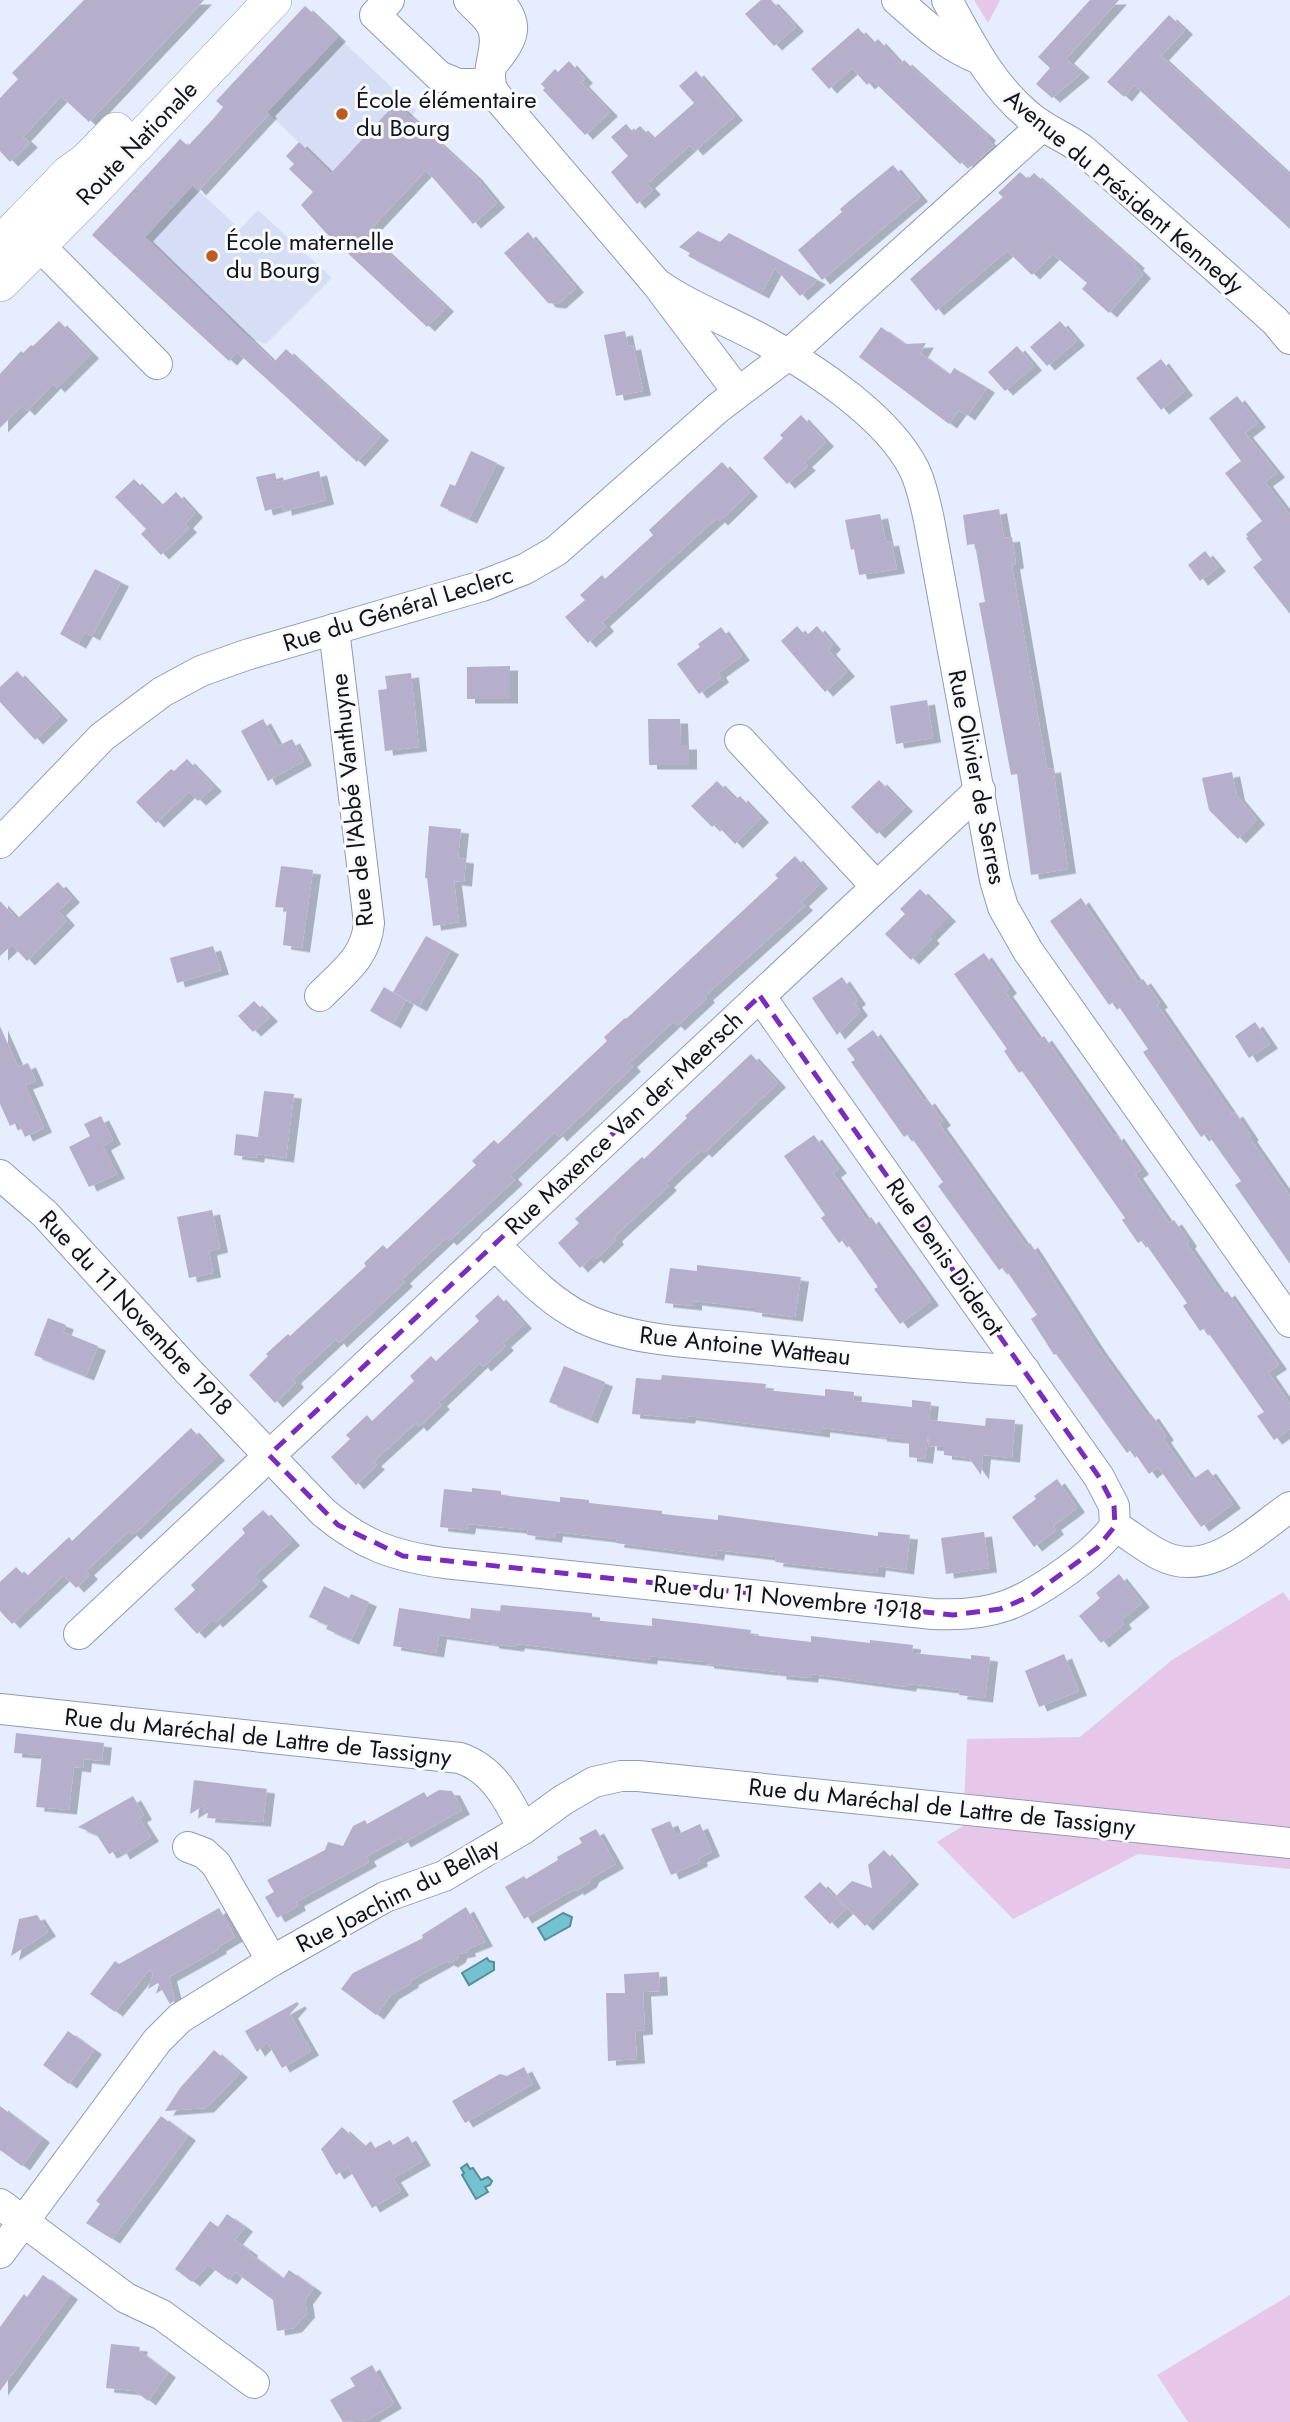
<svg xmlns="http://www.w3.org/2000/svg" width="1290" height="2422" font-family="Jost,sans-serif">
  <defs>
    <filter id="shadow"><feDropShadow dx="8" dy="4.5" stdDeviation="0" flood-color="#0004"/></filter>
  </defs>
  <rect width="100%" height="100%" fill="#e5edff"/>
  <g fill="#d5def4">
    <path d="M305,6l111,104 -4,7 -98,102 -13,-14 28,-30 -22,-25 -40,-38 -40,-23z"/>
    <path d="M163,158l77,71 18,-19 74,68 -66,66 -16,-5 -21,22 -137,-126z"/>
  </g>
  <g fill="#e6c6e9">
    <path d="M975,0h25l-12,23 -14,-23z"/>
    <path d="M1283,1592l7,9v268l-152,-15 -125,65 -76,-77 26,-16 4,-87 113,-2 92,-77z"/>
    <path d="M1290,2295v127h-102l-31,-47z"/>
  </g>
  <g fill="#74c1cf" stroke="#568d9a" stroke-width="2">
    <path d="M563,1913l9,4 -2,9 -25,14 -7,-12z"/>
    <path d="M487,1958l2,3 5,1v8l-25,15 -7,-12z"/>
    <path d="M467,2164l3,5 3,-1 8,12 7,-3 4,4 -2,4 -5,2 3,5 -12,7 -14,-24 2,-2 -3,-5z"/>
  </g>
  <g fill="#b5afcc" filter="url(#shadow)">
    <path d="M84,0h120l-115,122 -28,-26 -38,41 7,6 -20,19 -10,-11v-53l18,-19 -6,-6z"/>
    <path d="M761,0h10l25,27 -22,19 -29,-32z"/>
    <path d="M1090,0h29l-53,59 16,14 -30,25 -16,-14 14,-16 -12,-11z"/>
    <path d="M305,6l33,31 -71,75 2,2 -71,77 -5,-6 -48,52 129,125 12,-13 95,87 -24,26 -120,-110 -8,9 -137,-126 88,-96 8,7 26,-28 9,-11 -7,-6z"/>
    <path d="M1169,15l16,15 -24,26 129,119v54l-156,-144 -10,12 -17,-15z"/>
    <path d="M858,28l15,16 5,-5 23,25 3,-4 84,76 -2,3 8,7 -24,21 -7,-6 -3,3 -88,-84 -5,5 -15,-17 -23,21 -18,-20z"/>
    <path d="M569,61l16,18 -4,3 29,30 -25,23 -42,-45 2,-2 -4,-4 14,-15 3,3z"/>
    <path d="M696,71l39,45 -40,35 -5,-6 -43,39 6,6 -16,14 -26,-32 17,-16 -17,-19 15,-13 7,8 7,-6 13,13 41,-36 -15,-17z"/>
    <path d="M396,103l78,72 23,28 -24,21 -47,-54 -59,63 79,74 -19,20 -101,-94 -25,-28 12,-13 -24,-23 5,-5 -8,-8 13,-14 32,31z"/>
    <path d="M893,165l27,32 -98,83 -24,-30 44,-38 -2,-3 8,-7z"/>
    <path d="M1020,172l8,7 6,-6 103,91 -2,2 8,8 -34,39 -27,-24 5,-6 -34,-29 -21,21 -25,-24 -71,60 -26,-32 93,-82 -5,-4z"/>
    <path d="M698,231l22,11 9,-9 89,47 -18,16 -25,-28 -14,26 -73,-38 2,-3 -11,-6z"/>
    <path d="M528,232l48,56 -18,16 -10,-1 -44,-50z"/>
    <path d="M59,321l32,33 -34,34 -4,-4 -26,27 -5,-5 -22,22v-54l21,-23 2,2 8,-8 2,1z"/>
    <path d="M1060,321l17,20 -30,25 -17,-19z"/>
    <path d="M881,327l24,17 21,-1 -6,10 30,22 4,-7 33,20 -20,28 -8,-6 -10,14 -90,-67z"/>
    <path d="M625,331l3,15 5,-1 10,46 -27,5 -12,-61z"/>
    <path d="M1017,346l17,20 -29,25 -17,-19z"/>
    <path d="M1161,359l24,32 -24,19 -25,-32z"/>
    <path d="M1237,396l21,27 -13,10 32,40 -12,9 25,33v99l-37,-47 9,-7 -16,-22 2,-1 -2,-3 16,-13 -37,-48 16,-12 -32,-43z"/>
    <path d="M801,415l25,27 -22,21 4,3 -21,18 -24,-26 20,-20 -3,-3z"/>
    <path d="M471,451l26,12 -28,56 -29,-13 10,-22 5,2z"/>
    <path d="M722,462l28,30 -30,29 -3,-3 -115,104 4,5 -18,16 -23,-26 20,-17 -5,-5 22,-20 3,4 48,-44 -4,-5z"/>
    <path d="M319,471l7,29 -42,11 -1,-5 -18,5 -9,-34 19,-4 2,9z"/>
    <path d="M134,479l27,27 15,-14 19,21 -10,11 4,4 -28,27 -20,-21 5,-5 -31,-32z"/>
    <path d="M999,509l5,29 8,-1 4,27 -4,1 35,204 6,-1 15,101 -37,6 -14,-101 -6,1 -32,-172 6,-1 -10,-58 -8,1 -4,-30z"/>
    <path d="M880,514l6,28 5,-1 6,28 -38,6 -5,-26 -3,1 -6,-30z"/>
    <path d="M1205,551l13,16 -18,14 -12,-16z"/>
    <path d="M95,569l26,13 -29,54 -7,-4 -7,12 -18,-10z"/>
    <path d="M797,626l9,10 11,-10 16,19 -5,5 19,22 -22,20 -44,-51z"/>
    <path d="M721,627l21,29 -24,17 3,5 -22,16 -22,-30 23,-17 -2,-3z"/>
    <path d="M510,666v33h-43v-32z"/>
    <path d="M17,671l43,45 -25,24 -35,-38v-15z"/>
    <path d="M411,673l8,74 -34,4 -7,-61 9,-1 -2,-13z"/>
    <path d="M927,700l6,38 -37,6 -6,-38z"/>
    <path d="M263,719l15,27 14,-7 12,22 -36,20 -27,-50z"/>
    <path d="M648,719h32l1,26h8v20h-40z"/>
    <path d="M187,759l27,28 -16,14 -9,-9 -33,31 -20,-21 35,-33 3,2z"/>
    <path d="M1232,772l5,24 20,24 -19,19 -29,-29 -7,-32z"/>
    <path d="M879,780l26,27 -28,27 -26,-27z"/>
    <path d="M717,781l19,19 4,-4 21,22 -26,26 -19,-20 -4,3 -21,-21z"/>
    <path d="M429,826l32,3 -3,29 8,1 -2,23 -10,-1 5,41 -26,4 -6,-48h-2z"/>
    <path d="M795,856l25,28 -19,18 4,4 -100,90 2,2 -30,28 -4,-4 -44,41 4,4 -74,70 -4,-5 -45,43 5,5 -66,61 -3,-3 -44,41 3,3 -66,61 -3,-4 -43,40 3,4 -21,20 -26,-28 19,-19 -2,-2 22,-20 2,2 76,-70 -2,-3 19,-18 4,4 89,-84 -4,-4 22,-21 4,4 109,-103 -3,-4 21,-19 1,1 152,-141 -3,-3z"/>
    <path d="M281,866l32,4 -11,78 -19,-3 4,-37 -12,-1z"/>
    <path d="M58,882l14,16 -14,13 9,10 -40,40 -15,-16 -12,11v-55l17,18z"/>
    <path d="M920,889l28,28 -19,19 3,3 -21,21 -26,-26 20,-20 -5,-5z"/>
    <path d="M1081,898l57,84 5,-3 17,24 -3,2 75,109 3,-2 16,24 -2,1 41,59v68l-55,-79 6,-4 -34,-48 -6,4 -58,-85 5,-3 -33,-48 -6,4 -59,-84z"/>
    <path d="M426,936l25,14 -32,57 -26,-15z"/>
    <path d="M213,946l8,24 -44,13 -7,-25z"/>
    <path d="M984,953l25,36 -4,3 34,48 5,-4 70,100 2,-2 25,36 -6,4 34,49 5,-3 15,22 -2,2 35,51 5,-4 52,74 -11,7 22,32v25l-16,11 -17,-24 7,-4 -59,-84 -5,3 -17,-25 4,-3 -44,-63 -5,3 -16,-23 3,-2 -103,-147 -3,2 -15,-22 3,-2 -53,-75z"/>
    <path d="M842,977l16,23 -4,3 6,8 -23,24 -25,-37z"/>
    <path d="M384,987l22,13 -13,24 -23,-13z"/>
    <path d="M254,1001l16,16 -17,15 -15,-16z"/>
    <path d="M1255,1022l15,22 -21,14 -14,-22z"/>
    <path d="M0,1026l18,41 10,-4 8,18 -11,4 19,43 -19,9 -7,-15 -8,4 -10,-22z"/>
    <path d="M873,1030l51,71 3,-2 16,22 -4,3 87,122 4,-3 68,105 49,68 4,-2 15,22 -3,2 29,42 16,-11 25,35 -32,23 -43,-60 -9,7 -17,-25 -5,4 -71,-99 -2,1 -23,-36 6,-4 -33,-48 -5,3 -61,-84 5,-4 -34,-48 -5,3 -53,-75 4,-2 -8,-11z"/>
    <path d="M751,1054l27,29 -74,70 -3,-3 -35,33 3,3 -55,51 2,3 -20,19 -3,-3 -13,12 -22,-25 21,-20 -4,-4 67,-62 2,2 43,-41 -2,-2z"/>
    <path d="M264,1091l30,3 -8,64 -29,-4 -1,4 -22,-3 2,-21 22,3z"/>
    <path d="M101,1116l12,24 -10,6 14,28 -28,13 -20,-40 21,-11 -6,-12z"/>
    <path d="M814,1135l25,34 -6,4 34,48 4,-4 60,84 -31,23 -26,-35 4,-2 -34,-48 -5,4 -18,-25 4,-3 -41,-59z"/>
    <path d="M212,1210l8,38 -11,3 4,22 -24,5 -12,-61z"/>
    <path d="M697,1265l104,12 -6,40 -41,-5v-4l-60,-7v5l-29,-3 5,-35 27,3z"/>
    <path d="M498,1295l26,29 -21,19 3,3 -23,21 -3,-4 -41,39 3,3 -23,22 -3,-4 -43,39 4,3 -21,20 -25,-28 19,-18 -4,-4 21,-20 5,6 42,-40 -4,-5 21,-20 5,5 43,-40 -4,-5z"/>
    <path d="M48,1318l18,7 -3,7 35,14 -12,30 -52,-21z"/>
    <path d="M564,1366l41,16 -15,37 -41,-17z"/>
    <path d="M662,1375l104,9 -1,6 60,6v-7l29,3 -1,9 59,6v-7l19,2 -2,18 56,6 1,-8 29,2 -3,38 -29,-3 -2,20 -12,-17 -25,-3v-8l-15,-1 -1,-11 -3,24 -16,-2v-14h-8v-4l-22,-2v-2l-57,-7v5l-134,-17 -1,3 -55,-5 4,-36 25,2z"/>
    <path d="M191,1428l26,28 -84,79 -4,-4 -43,40 4,4 -14,13 -12,-13 -52,49 -12,-13v-29l16,-15 10,10 43,-40 3,4z"/>
    <path d="M1057,1479l20,29 -24,18 3,4 -22,17 -22,-30 24,-18 -2,-3z"/>
    <path d="M472,1488l29,3v4l59,7v-5l29,3v3l73,8v3l56,6v-5l160,21v-4l32,3 -4,35 -28,-4 -1,7 -59,-6 -43,-5 1,-5 -59,-7 -1,6 -100,-13 1,-4 -62,-7 -1,6 -27,-3 1,-5 -60,-6 -1,6 -27,-3 4,-38 28,3z"/>
    <path d="M263,1510l29,31 -38,35 6,6 -45,41 -3,-3 -15,14 -23,-25 21,-19 -4,-5 54,-52 -3,-4z"/>
    <path d="M984,1532l5,36 -43,6 -5,-36z"/>
    <path d="M1119,1574l23,29 -21,17 3,4 -23,19 -22,-27 21,-18 -4,-5z"/>
    <path d="M324,1586l25,12 2,-4 18,8 -18,38 -25,-11 2,-4 -19,-8z"/>
    <path d="M501,1605l91,8v7l60,6v-8l99,12 -1,5 61,7v-6l59,7v-3l43,5 -1,8 59,6v-4l19,2 -5,41 -26,-3 1,-5 -51,-6 -1,3 -97,-13 -1,4 -32,-3 1,-3 -73,-8v-2l-56,-6 -1,4 -132,-16 -1,3 -25,-3v-2l-52,-7 -3,18 -43,-7 6,-38 71,11 1,-11 29,3z"/>
    <path d="M1064,1654l15,37 -40,16 -14,-36z"/>
    <path d="M16,1733l88,10 -2,18 -18,-2 -1,9 -9,-1 -5,43 -33,-3 6,-52 -28,-2z"/>
    <path d="M194,1780l73,9 -4,33 -56,-4 1,-5h-5l2,-8 -15,9z"/>
    <path d="M439,1790l13,1 10,19 -59,33 -3,-5 -34,19 3,5 -73,40 2,4 -21,12 -12,-21 9,-5 -7,-12 58,-30 3,-8 15,4 10,-20 12,-6 2,4 57,-32 3,5z"/>
    <path d="M133,1796l11,19 -5,3 12,19 -29,18 -3,-6 -10,5 -12,-19 -19,-8z"/>
    <path d="M670,1821l6,14 24,-11 12,28 -13,6 1,4 -29,13 -20,-46z"/>
    <path d="M596,1829l20,35 -25,14 -2,5 -13,8 -1,-2 -51,30 -19,-32 19,-11 2,3 32,-19 -1,-3 25,-14 -3,-5z"/>
    <path d="M884,1850l27,30 -46,46 -29,-30 16,-15 20,7 -4,-23z"/>
    <path d="M820,1882l26,27 -16,15 -26,-27z"/>
    <path d="M466,1907l19,35 -18,7 1,3 -9,2 -1,4 -8,5 -4,-2 -36,20 1,2 -20,12 -15,20 -35,-26 12,-16 70,-35 -1,-3z"/>
    <path d="M219,1908l16,29 -17,10 1,2 -50,28 6,23 -5,4 -12,-21 -10,6 5,-15 -3,-5 -35,43 -25,-18 25,-33 4,3z"/>
    <path d="M37,1915l11,17 -37,24 8,-37z"/>
    <path d="M659,1972l1,19 -17,1 2,38 -10,1 2,28 -29,2 -2,-68h19l-1,-19z"/>
    <path d="M297,2002l2,2 -9,10 21,37 -29,17 -15,-26 -10,10 -12,-21z"/>
    <path d="M68,2031l26,19 -25,34 -26,-19z"/>
    <path d="M214,2050l26,23 -34,35 -41,3 15,-23z"/>
    <path d="M524,2067l9,17 -68,39 -13,-22 48,-27 7,2z"/>
    <path d="M0,2106l42,32 -20,28 -22,-16z"/>
    <path d="M161,2116l27,20 -76,103 -26,-16 14,-19 -4,-3z"/>
    <path d="M342,2127l22,20 7,-6 4,7 15,-8 3,5 15,-9 15,25 -30,17 8,13 -29,17 -24,-41 -12,8 -15,-26z"/>
    <path d="M227,2214l18,13 -10,13 15,11 -1,2 34,26 6,-9 25,18 -9,12 2,13 -13,15 -17,3 -4,-31 -38,-28 -6,8 -21,-15 -16,17 -17,-13 35,-48 8,6z"/>
    <path d="M43,2275l27,20 -70,96v-64l24,-33 3,3z"/>
    <path d="M111,2344l29,3 -1,4 29,22 -20,28 -13,-10 -29,-3z"/>
    <path d="M372,2365l22,39 -27,16 -24,2 -13,-22 25,-14 -5,-8z"/>
  </g>
  <g fill="none" stroke-linecap="round" stroke-linejoin="round">
    <g stroke="#8f9bb6" stroke-width="32">
      <g id="minor">
        <path d="M389,0l-14,15 64,61 19,8h31"/>
        <path d="M469,0c7,8 18,16 23,26 10,22 -10,45 2,67l162,190 82,109"/>
        <path d="M897,0c26,23 50,47 83,59"/>
        <path d="M947,0c23,42 44,85 82,116 17,15 38,21 55,35l141,125 50,45 15,18"/>
        <path d="M496,60c18,-23 24,-36 2,-60"/>
        <path d="M24,230l133,134"/>
        <path d="M656,283c34,24 73,38 109,58 50,28 123,76 149,128 8,16 11,34 15,51l66,360 8,27 25,44 262,371"/>
        <path d="M740,740l136,146"/>
        <path d="M0,843l102,-106 60,-45 39,-21 45,-16 236,-69 43,-17 31,-18 162,-143 70,-53 254,-229"/>
        <path d="M320,996c23,-24 46,-38 49,-73l-35,-294"/>
        <path d="M760,996l339,481 15,29 1,20"/>
        <path d="M0,1175l45,39 143,157 135,141c39,33 71,44 121,51l489,51c60,3 88,-10 135,-44 18,-13 34,-26 47,-44 15,9 29,21 45,29 49,25 92,-22 130,-48"/>
        <path d="M494,1244c28,27 54,57 89,74 52,25 121,25 177,31 88,8 176,17 265,22"/>
        <path d="M79,1634l901,-844"/>
        <path d="M0,1709l460,49c33,11 49,42 63,71"/>
        <path d="M188,1847l16,6 12,11 56,97"/>
        <path d="M0,2204l126,94 36,17 92,68"/>
        <path d="M0,2253l157,-212 23,-23 92,-57 113,-64 59,-21 79,-47 40,-29 31,-18 27,-6h17l652,67"/>
      </g>
    </g>
    <g stroke="#8f9bb6" stroke-width="38">
      <g id="major">
        <path d="M0,245l69,-71 18,-13 29,-30"/>
        <path d="M0,283l82,-82 191,-201"/>
      </g>
    </g>
    <use href="#minor" stroke="#fff" stroke-width="30"/>
    <use href="#major" stroke="#fff" stroke-width="37"/>
  </g>
  <path fill="none" stroke="#7b2cbf" stroke-width="5" stroke-dasharray="14 9" stroke-linejoin="round" d="M760,996l339,481 15,29 1,20 -18,22 -66,48 -31,13 -47,6 -550,-59 -65,-31 -69,-70z"/>
  <g fill="#bc5a1f" stroke="#fafafa" stroke-width="2.5">
    <circle cx="342" cy="114" r="7"/>
    <circle cx="212" cy="256" r="7"/>
  </g>
  <g text-anchor="middle" stroke-width="6" stroke-linejoin="round" paint-order="stroke">
    <g font-size="24" fill="#10141e" stroke="#fafafa" text-anchor="start">
      <text x="356" y="108">École élémentaire<tspan x="356" dy="28">du Bourg</tspan></text>
      <text x="226" y="250">École maternelle<tspan x="226" dy="28">du Bourg</tspan></text>
    </g>
    <g font-size="24" fill="#10141e" stroke="#fafafa">
      <text transform="translate(137 143) rotate(-46)" y="8">Route Nationale</text>
      <text transform="translate(1124 192) rotate(40)" y="8">Avenue du Président Kennedy</text>
      <text transform="translate(398 609) rotate(-17)" y="8">Rue du Général Leclerc</text>
      <text transform="translate(977 777) rotate(79)" y="8">Rue Olivier de Serres</text>
      <text transform="translate(352 800) rotate(-96)" y="8">Rue de l'Abbé Vanthuyne</text>
      <text transform="translate(624 1123) rotate(-43)" y="8">Rue Maxence Van der Meersch</text>
      <text transform="translate(945 1257) rotate(55)" y="8">Rue Denis Diderot</text>
      <text transform="translate(136 1313) rotate(47)" y="8">Rue du 11 Novembre 1918</text>
      <text transform="translate(745 1346) rotate(6)" y="8">Rue Antoine Watteau</text>
      <text transform="translate(788 1598) rotate(6)" y="8">Rue du 11 Novembre 1918</text>
      <text transform="translate(258 1737) rotate(6)" y="8">Rue du Maréchal de Lattre de Tassigny</text>
      <text transform="translate(942 1807) rotate(6)" y="8">Rue du Maréchal de Lattre de Tassigny</text>
      <text transform="translate(398 1895) rotate(-27)" y="8">Rue Joachim du Bellay</text>
    </g>
  </g>
</svg>
